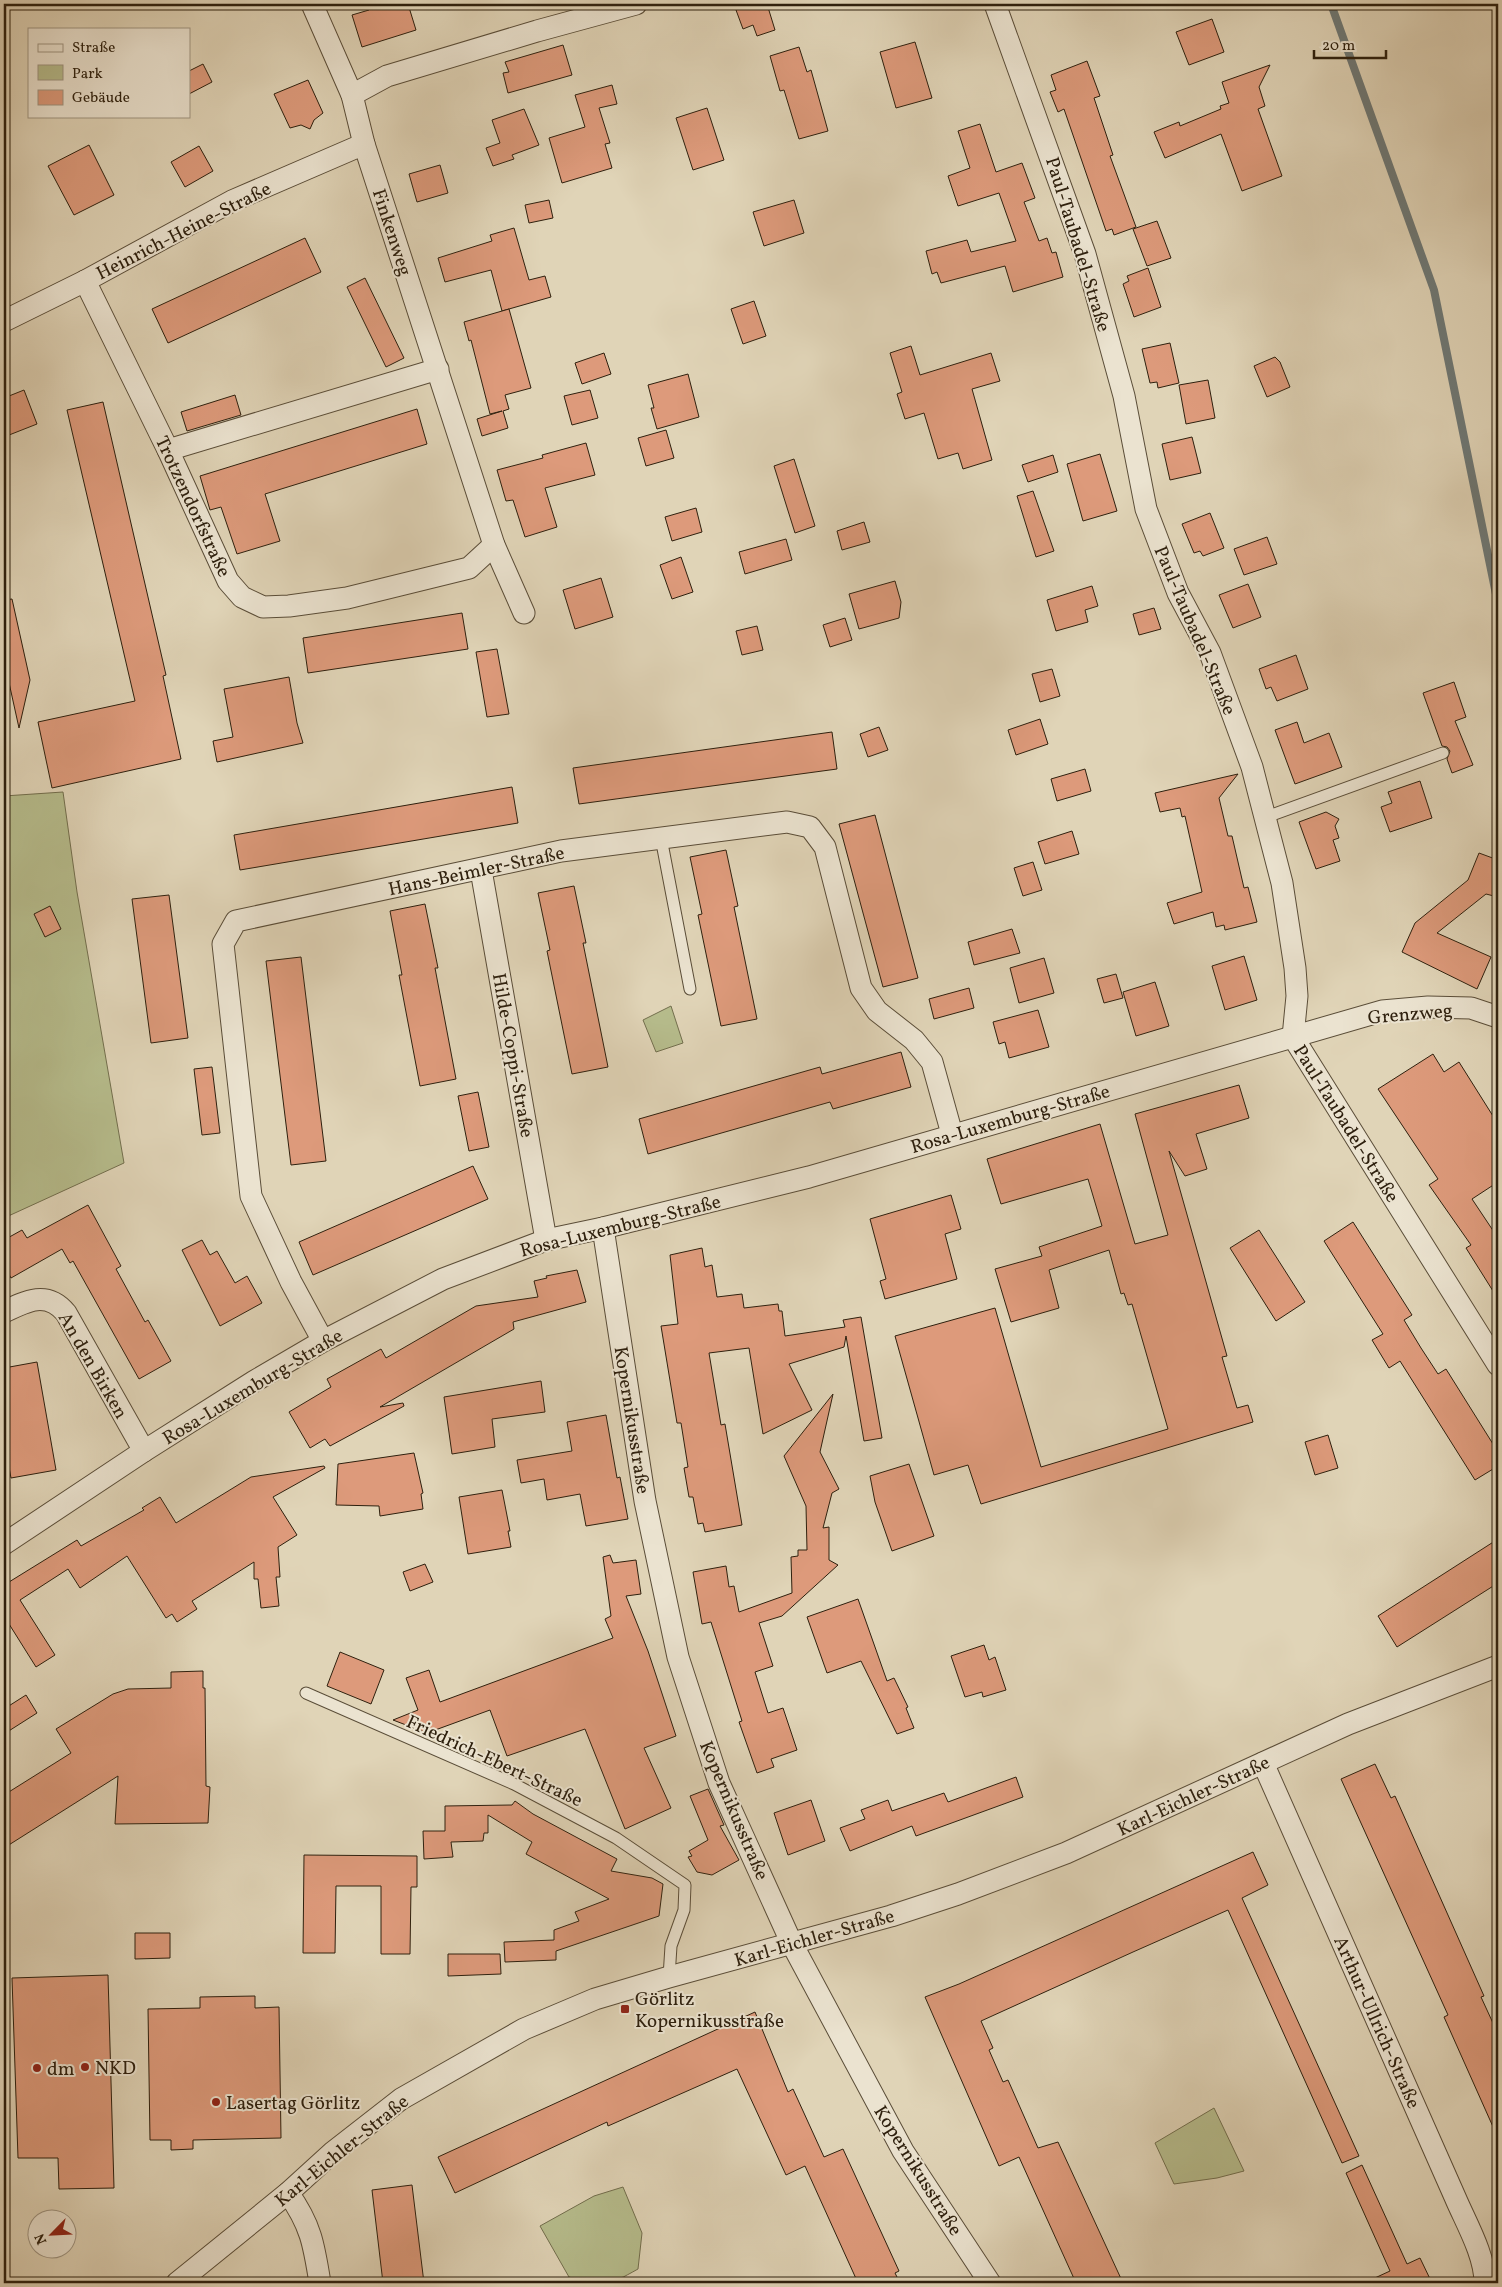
<svg xmlns="http://www.w3.org/2000/svg" width="1502" height="2287" font-family="Vollkorn,serif">
  <rect width="100%" height="100%" fill="#e0d4b7"/>
  <filter id="stains"><feTurbulence type="fractalNoise" baseFrequency=".004" numOctaves="4"/><feColorMatrix values="0 0 0 0 .2 0 0 0 0 .09 0 0 0 0 .02 0 0 0 .5 -.17"/></filter>
  <radialGradient id="worn" r=".72"><stop offset=".6" stop-color="#630" stop-opacity="0"/><stop offset="1" stop-color="#630" stop-opacity=".3"/></radialGradient>
  <g fill="#b6bc8c" stroke="#726e4d">
    <path d="M63,792l14,100 47,271 -120,55v-422z"/>
    <path d="M671,1006l12,37 -27,9 -13,-32z"/>
    <path d="M1214,2108l30,63 -27,7 -43,6 -19,-41z"/>
    <path d="M623,2187l19,46 -4,36c-30,17 -35,18 -69,8l-29,-51 54,-30z"/>
  </g>
  <g fill="none" stroke-linecap="round" stroke-linejoin="round">
    <path stroke="#6f7976" stroke-width="8" d="M1331,4l103,286 64,314"/>
  </g>
  <g fill="#dd9a7b" stroke="#2e200e">
    <path d="M367,4h41l8,26 -54,17 -10,-32 17,-5z"/>
    <path d="M755,4h12l8,26 -18,6 -4,-11 -10,4 -7,-19z"/>
    <path d="M1212,19l12,33 -35,13 -13,-33z"/>
    <path d="M915,42l17,56 -36,10 -16,-56z"/>
    <path d="M563,45l9,30 -64,18 -5,-20 6,-1 -4,-10z"/>
    <path d="M799,47l8,25 4,-2 17,61 -29,8 -15,-49 -4,1 -10,-35z"/>
    <path d="M1087,61l13,35 -6,2 19,57 -3,1 26,71 -22,8 -2,-6 -6,2 -42,-122 -6,3 -8,-20 6,-2 -5,-15z"/>
    <path d="M203,64l9,18 -23,12v-23z"/>
    <path d="M1270,65l-11,22 6,19 -7,3 24,67 -40,15 -21,-57 -56,24 -11,-26 25,-10 1,4 41,-17 -1,-3 9,-3 -7,-21z"/>
    <path d="M308,80l15,33 -9,7 -4,9 -9,-4 -11,3 -16,-34z"/>
    <path d="M612,85l5,19 -18,4 11,35 -5,1 7,24 -50,15 -13,-45 36,-11 -10,-32z"/>
    <path d="M707,108l17,52 -31,10 -17,-52z"/>
    <path d="M524,109l15,36 -27,10 2,4 -21,7 -7,-18 14,-5 -8,-23z"/>
    <path d="M980,124l16,48 26,-9 13,35 -11,4 15,39 8,-3 5,15 4,-1 7,25 -50,15 -8,-26 -64,17 -4,-11 -5,2 -6,-23 41,-11 4,12 45,-11 -17,-48 -41,13 -10,-30 22,-8 -12,-37z"/>
    <path d="M89,145l25,50 -40,20 -26,-49z"/>
    <path d="M199,146l14,25 -28,16 -14,-25z"/>
    <path d="M440,165l8,28 -31,9 -8,-28z"/>
    <path d="M549,200l4,18 -24,5 -4,-18z"/>
    <path d="M794,200l10,33 -40,13 -11,-34z"/>
    <path d="M1157,221l14,37 -24,8 -14,-37z"/>
    <path d="M514,228l15,52 16,-4 6,21 -49,14 -11,-41 -46,12 -7,-24 54,-17 -2,-6z"/>
    <path d="M305,238l16,34 -153,71 -16,-34z"/>
    <path d="M1148,268l13,39 -27,10 -11,-33 6,-3 -2,-5z"/>
    <path d="M365,278l39,80 -18,9 -39,-80z"/>
    <path d="M754,301l12,35 -23,8 -12,-35z"/>
    <path d="M509,309l22,79 -26,7 4,14 -6,2 5,17 -26,8 -5,-17 25,-8 -12,3 -19,-74 -2,1 -5,-19z"/>
    <path d="M1170,343l9,40 -21,5 -1,-6 -7,1 -8,-34z"/>
    <path d="M911,346l9,29 71,-22 9,28 -28,8 20,71 -29,9 -5,-16 -20,6 -14,-46 -19,6 -8,-25 5,-2 -12,-39z"/>
    <path d="M604,353l7,21 -29,10 -7,-21z"/>
    <path d="M1275,357l5,5 10,25 -23,10 -13,-31z"/>
    <path d="M688,374l11,43 -42,12 -6,-21h3l-6,-23z"/>
    <path d="M1208,380l7,38 -29,6 -7,-39z"/>
    <path d="M24,390l13,34 -33,13v-39z"/>
    <path d="M590,390l8,28 -26,7 -8,-29z"/>
    <path d="M235,395l6,20 -54,16 -6,-19z"/>
    <path d="M103,402l63,273 -3,1 18,83 -129,29 -14,-66 97,-21 -68,-291z"/>
    <path d="M417,409l10,35 -162,50 15,47 -43,13 -16,-47 -11,3 -10,-34z"/>
    <path d="M666,430l8,28 -28,8 -8,-28z"/>
    <path d="M1192,437l9,36 -31,7 -8,-36z"/>
    <path d="M586,443l9,32 -50,13 12,39 -32,10 -12,-37 -7,1 -9,-31 46,-12 -1,-3z"/>
    <path d="M1100,454l17,57 -34,10 -16,-57z"/>
    <path d="M1053,455l5,17 -30,10 -6,-17z"/>
    <path d="M794,459l21,67 -20,7 -21,-67z"/>
    <path d="M1033,491l21,60 -18,6 -19,-61z"/>
    <path d="M696,508l6,24 -30,9 -7,-24z"/>
    <path d="M1210,513l14,35 -21,8 -3,-5 -6,2 -12,-29z"/>
    <path d="M864,522l6,20 -28,8 -5,-19z"/>
    <path d="M1267,537l10,27 -33,11 -10,-26z"/>
    <path d="M786,539l6,21 -47,14 -6,-22z"/>
    <path d="M681,557l12,35 -21,7 -12,-34z"/>
    <path d="M601,578l12,39 -38,12 -12,-39z"/>
    <path d="M895,581l6,21 -2,16 -40,11 -10,-35z"/>
    <path d="M1248,584l13,33 -28,11 -14,-33z"/>
    <path d="M1092,586l6,20 -13,4 3,12 -32,9 -9,-31z"/>
    <path d="M12,599l18,81 -11,48 -15,-68v-60z"/>
    <path d="M1154,608l7,21 -22,6 -6,-21z"/>
    <path d="M462,613l6,36 -160,24 -5,-35z"/>
    <path d="M845,618l7,22 -22,7 -7,-22z"/>
    <path d="M757,626l6,24 -21,5 -6,-24z"/>
    <path d="M497,649l12,65 -22,3 -11,-65z"/>
    <path d="M1296,655l12,34 -31,12 -6,-14 -5,2 -7,-20z"/>
    <path d="M1052,669l8,27 -20,6 -8,-28z"/>
    <path d="M289,677l8,46 6,20 -86,19 -4,-21 20,-4 -9,-48z"/>
    <path d="M1454,682l12,35 -11,4 18,44 -21,8 -5,-14 3,-8 -3,-4 -5,-1 -19,-53z"/>
    <path d="M1040,719l8,25 -32,11 -8,-25z"/>
    <path d="M1297,722l7,21 25,-10 13,34 -47,17 -20,-54z"/>
    <path d="M879,727l9,23 -20,7 -8,-23z"/>
    <path d="M832,732l5,37 -258,35 -6,-36z"/>
    <path d="M1085,769l6,22 -34,10 -6,-22z"/>
    <path d="M1238,774l-19,24 9,38h4l12,52 4,-1 9,35 -32,8 -1,-5 -8,2 -3,-15 -39,12 -7,-21 35,-11 -17,-76 -3,1 -2,-9 -20,4 -5,-19z"/>
    <path d="M1420,781l12,37 -42,14 -9,-25 11,-4 -4,-11z"/>
    <path d="M512,787l6,36 -278,47 -6,-35z"/>
    <path d="M1326,812l13,7 -4,7 4,12 -6,2 7,21 -24,8 -17,-47z"/>
    <path d="M875,815l43,163 -35,9 -44,-163z"/>
    <path d="M1072,831l7,23 -34,10 -7,-22z"/>
    <path d="M726,850l12,56 -4,1 23,112 -36,7 -23,-111 4,-1 -12,-57z"/>
    <path d="M1479,853l19,7v37l-12,-3 -49,39 54,24 -14,32 -75,-37 13,-29 53,-43z"/>
    <path d="M1033,862l9,28 -19,6 -9,-28z"/>
    <path d="M574,886l12,57h-3l25,124 -36,7 -25,-123 3,-1 -12,-57z"/>
    <path d="M169,895l19,143 -37,5 -19,-144z"/>
    <path d="M425,904l13,64h-3l21,111 -36,7 -21,-111h3l-12,-64z"/>
    <path d="M50,906l11,23 -16,8 -11,-23z"/>
    <path d="M1012,929l8,24 -46,12 -6,-23z"/>
    <path d="M1244,956l13,44 -32,10 -13,-44z"/>
    <path d="M301,957l25,204 -35,4 -25,-204z"/>
    <path d="M1044,958l10,35 -35,10 -9,-35z"/>
    <path d="M1116,974l7,24 -19,5 -7,-24z"/>
    <path d="M1155,982l14,44 -33,10 -13,-44z"/>
    <path d="M969,988l5,20 -40,11 -5,-20z"/>
    <path d="M1038,1010l11,37 -40,11 -4,-16 -6,2 -6,-22z"/>
    <path d="M901,1052l10,35 -78,22 -3,-7 -182,52 -9,-35 181,-52 2,7z"/>
    <path d="M1433,1054l11,18 15,-10 39,62v58l-26,17 26,39v61l-32,-51 5,-3 -42,-60 9,-6 -60,-90z"/>
    <path d="M212,1067l8,66 -18,2 -8,-66z"/>
    <path d="M1239,1085l10,33 -53,16 11,35 -22,7 -16,-25 58,205 -5,1 15,51 11,-3 5,17 -272,82 -13,-39 -34,10 -39,-139 100,-28 46,159 127,-38 -36,-125 -4,1 -4,-12 -3,1 -12,-44 -60,20 10,38 -48,14 -16,-53 47,-13 -3,-9 63,-21 -14,-47 -87,25 -14,-45 113,-35 35,120 33,-9 -33,-121z"/>
    <path d="M478,1092l11,55 -20,4 -11,-55z"/>
    <path d="M473,1166l15,33 -175,76 -14,-33z"/>
    <path d="M951,1195l10,34 -16,5 12,45 -72,20 -5,-18 6,-2 -16,-60z"/>
    <path d="M88,1205l33,61 -5,3 29,53 3,-2 23,41 -32,18 -66,-118 -3,2 -8,-14 -51,29 -7,-13v-25l18,-10 5,8z"/>
    <path d="M1353,1222l59,93 -8,5 17,28 17,26 8,-5 52,83v14l-23,14 -75,-119 -11,7 -17,-28 11,-6 -59,-93z"/>
    <path d="M1259,1230l46,72 -29,19 -46,-73z"/>
    <path d="M202,1240l8,15 7,-4 18,32 12,-7 15,27 -42,23 -38,-76z"/>
    <path d="M702,1248l3,19 7,-2 5,32 25,-3 2,14 34,-4 1,7h3l3,25 60,-9 -2,-7 18,-3 21,121 -18,3 -18,-105 -2,11 -55,17 23,46 -49,24 -14,-86 -40,5 12,72 4,-1 17,101 -37,7 -2,-9 -5,1 -5,-27h-4l-5,-29 4,-1 -7,-44h-4l-16,-97 17,-2 -8,-69z"/>
    <path d="M577,1270l9,32 -73,20 1,7 -134,78 23,-4 1,3 -74,40 -5,-7 -15,9 -21,-36 42,-25 -4,-8 54,-30 5,9 90,-52 62,-9 -4,-16 13,-3 -1,-2z"/>
    <path d="M37,1362l19,108 -45,8 -7,-38v-72z"/>
    <path d="M541,1381l4,31 -53,7 3,28 -43,7 -8,-57z"/>
    <path d="M833,1394l-13,58 19,37 -7,4 -9,35 6,-1v33l9,5 -56,51 -23,7 14,43 -18,6 13,41 15,-5 14,42 -26,9 3,8 -17,6 -18,-51 3,-1 -31,-99 -9,2 -9,-52 33,-6 3,21 5,-1 5,26 53,-19 -1,-36 7,-1v-6h9l-1,-44 -22,-50z"/>
    <path d="M606,1415l11,63 3,-1 8,42 -42,7 -6,-32 -33,6 -3,-21 -23,4 -4,-23 55,-9 -5,-29z"/>
    <path d="M1328,1435l10,33 -23,7 -10,-33z"/>
    <path d="M414,1453l9,40 -2,1 2,15 -43,7 -1,-10 -43,-1 2,-41z"/>
    <path d="M909,1464l25,72 -42,15 -17,-49 -5,-26z"/>
    <path d="M324,1466l1,2 -52,29 24,38 -19,12 2,30h-4l3,29 -18,2 -3,-29h-4v-17l-62,39 5,8 -20,13 -5,-8 -6,4 -39,-62 -47,32 -12,-19 -48,31 35,55 -19,12 -32,-51v-42l5,8 68,-42 4,6 63,-36 -2,-2 18,-11 16,26 75,-46z"/>
    <path d="M502,1490l8,41h-2l3,16 -43,7 -9,-57z"/>
    <path d="M1498,1539v44l-101,64 -19,-31z"/>
    <path d="M610,1555l3,8 23,-3 5,34 -15,2 22,55 28,85 -32,12 27,60 -46,21 -40,-100 -78,27 -17,-46 -63,23 -34,-13 25,-10 -12,-32 23,-8 11,32 173,-64 -8,-19 6,-3 -8,-59z"/>
    <path d="M425,1564l8,18 -23,9 -7,-19z"/>
    <path d="M858,1599l29,82 7,-3 14,29 -2,1 8,20 -17,6 -36,-73 -34,12 -20,-56z"/>
    <path d="M984,1645l5,15 6,-3 11,33 -23,7 -1,-5 -17,5 -14,-41z"/>
    <path d="M340,1652l44,18 -13,34 -44,-18z"/>
    <path d="M203,1671v17h2l1,98 4,1 -2,36 -93,1 3,-48 -114,72v-53l67,-42 -15,-24 57,-35 15,-5 43,-1v-16z"/>
    <path d="M26,1695l11,18 -33,21v-25z"/>
    <path d="M1375,1764l16,34 4,-2 89,200 -3,1 17,37v104l-54,-121 4,-2 -107,-236z"/>
    <path d="M1016,1777l7,20 -107,39 -4,-10 -62,25 -10,-23 25,-9 -4,-9 27,-10 4,11 52,-18 4,9z"/>
    <path d="M708,1789l16,36 -4,1 19,34 -27,15 -15,-3 -9,-15 4,-1 -3,-5 19,-11 -18,-44z"/>
    <path d="M811,1800l14,41 -37,14 -14,-42z"/>
    <path d="M515,1801l18,13 84,45 -6,12 41,7 11,6 -4,32 -103,35v9l-51,2 -1,-20 50,-2v-10l25,-9 -4,-9 34,-13 -83,-45 6,-12 -44,-27v18h-4l-1,8 -32,1 2,15 -29,2 -1,-28h22v-25l67,-1z"/>
    <path d="M1253,1852l15,33 -26,13 117,258 -17,7 -114,-253 -95,42 -152,69 12,27 -4,2 14,32 5,-2 30,68 20,-6 65,141h-47l-57,-126 -20,9 -74,-169 34,-13z"/>
    <path d="M304,1855l113,1v31h-6l-1,67h-29v-68h-45l-1,67h-32z"/>
    <path d="M135,1933h35v25l-35,1z"/>
    <path d="M448,1954h52l1,20 -53,2z"/>
    <path d="M108,1975l6,213 -55,1 -1,-31h-40l-6,-180z"/>
    <path d="M255,1996v12l24,-1 2,131 -88,2v9l-22,1v-10h-21l-2,-131 52,-1v-11z"/>
    <path d="M755,2012l33,80 5,-3 31,68 19,-8 56,122 -4,2 5,10h-42l-53,-117 -19,9 -49,-106 -129,57 -1,-4 -152,71 -17,-36z"/>
    <path d="M1362,2165l45,99 13,-6 12,25h-68l26,-12 -44,-98z"/>
    <path d="M412,2185l12,98h-41l-11,-93z"/>
  </g>
  <g fill="none" stroke-linecap="round" stroke-linejoin="round">
    <g stroke="#5a4d38" stroke-width="13">
      <g id="lane">
        <path d="M1266,817l177,-64"/>
        <path d="M661,838l29,151"/>
        <path d="M306,1693l208,91 102,54 69,47 -1,25 -13,36 -2,31"/>
      </g>
    </g>
    <g stroke="#5a4d38" stroke-width="23">
      <g id="street">
        <path d="M312,4l40,91 12,49 130,401 30,68"/>
        <path d="M995,4l90,250 39,142 22,113 32,84 32,60 42,114 30,116 13,85 2,28 -4,41 205,328"/>
        <path d="M352,95l35,-19 150,-45 99,-27"/>
        <path d="M85,281l83,169 60,131 14,16 21,10 26,-1 58,-8 122,-30 25,-23"/>
        <path d="M4,321l81,-40 147,-80 132,-57"/>
        <path d="M168,450l270,-81"/>
        <path d="M481,870l65,370"/>
        <path d="M603,1228l42,273 33,156 41,126 73,161 111,207 87,132"/>
        <path d="M4,1312c22,-11 43,-22 62,1l78,138"/>
        <path d="M323,1341l-32,-59 -40,-86 -28,-252 13,-23 325,-70 226,-29 23,5 15,20 36,141 16,23 37,29 18,22 20,72"/>
        <path d="M4,1544l140,-93 109,-69 70,-41 120,-62 103,-39 57,-12 206,-51 573,-166 46,-4 43,1 27,9"/>
        <path d="M1263,1763l192,434c11,26 30,58 30,86"/>
        <path d="M288,2193c23,32 26,52 32,90"/>
        <path d="M177,2283l111,-90 45,-41 68,-53 123,-70 71,-30 74,-22 222,-61 67,-22 108,-41 282,-129 150,-58"/>
      </g>
    </g>
    <use href="#lane" stroke="#ebe3d0" stroke-width="11"/>
    <use href="#street" stroke="#ebe3d0" stroke-width="21"/>
  </g>
  <g fill="#8f2418" stroke="#ebe3d0" stroke-width="2">
    <rect x="620" y="2004" width="10" height="10" rx="2.5"/>
    <circle cx="85" cy="2067" r="5"/>
    <circle cx="37" cy="2068" r="5"/>
    <circle cx="216" cy="2102" r="5"/>
  </g>
  <g text-anchor="middle" stroke-width="4" stroke-linejoin="round" paint-order="stroke">
    <g font-size="19" fill="#2e200e" stroke="#ebe3d0">
      <text transform="translate(183 230) rotate(-27)" y="7">Heinrich-Heine-Straße</text>
      <text transform="translate(393 232) rotate(72)" y="7">Finkenweg</text>
      <text transform="translate(1079 244) rotate(73)" y="7">Paul-Taubadel-Straße</text>
      <text transform="translate(194 506) rotate(65)" y="7">Trotzendorfstraße</text>
      <text transform="translate(1196 630) rotate(67)" y="7">Paul-Taubadel-Straße</text>
      <text transform="translate(476 870) rotate(-12)" y="7">Hans-Beimler-Straße</text>
      <text transform="translate(1410 1013) rotate(-5)" y="7">Grenzweg</text>
      <text transform="translate(514 1055) rotate(80)" y="7">Hilde-Coppi-Straße</text>
      <text transform="translate(1010 1118) rotate(-16)" y="7">Rosa-Luxemburg-Straße</text>
      <text transform="translate(1347 1123) rotate(58)" y="7">Paul-Taubadel-Straße</text>
      <text transform="translate(620 1225) rotate(-14)" y="7">Rosa-Luxemburg-Straße</text>
      <text transform="translate(94 1365) rotate(60)" y="7">An den Birken</text>
      <text transform="translate(252 1386) rotate(-31)" y="7">Rosa-Luxemburg-Straße</text>
      <text transform="translate(633 1420) rotate(81)" y="7">Kopernikusstraße</text>
      <text transform="translate(495 1760) rotate(25)" y="7">Friedrich-Ebert-Straße</text>
      <text transform="translate(1193 1795) rotate(-25)" y="7">Karl-Eichler-Straße</text>
      <text transform="translate(735 1810) rotate(67)" y="7">Kopernikusstraße</text>
      <text transform="translate(814 1937) rotate(-16)" y="7">Karl-Eichler-Straße</text>
      <text transform="translate(1378 2022) rotate(66)" y="7">Arthur-Ullrich-Straße</text>
      <text transform="translate(341 2150) rotate(-39)" y="7">Karl-Eichler-Straße</text>
      <text transform="translate(919 2170) rotate(58)" y="7">Kopernikusstraße</text>
    </g>
    <g font-size="19" fill="#2e200e" stroke="#ebe3d0" text-anchor="start">
      <text x="635" y="2005">Görlitz<tspan x="635" dy="22">Kopernikusstraße</tspan></text>
      <text x="95" y="2074">NKD</text>
      <text x="47" y="2075">dm</text>
      <text x="226" y="2109">Lasertag Görlitz</text>
    </g>
  </g>
  <rect width="1502" height="2287" fill="none" stroke="#e0d4b7" stroke-width="20"/>
  <rect x="5" y="5" width="1492" height="2277" fill="none" stroke="#2e200e" stroke-width="2.5"/>
  <rect x="10" y="10" width="1482" height="2267" fill="none" stroke="#2e200e"/>
  <rect x="28" y="28" width="162" height="90" fill="#ebe3d0" stroke="#9f9582"/>
  <rect x="38" y="44" width="25" height="8" fill="#ebe3d0" stroke="#9f9582"/>
  <text x="72" y="52" font-size="15" fill="#2e200e">Straße</text>
  <rect x="38" y="65" width="25" height="15" fill="#b6bc8c" stroke="#9f9582"/>
  <text x="72" y="78" font-size="15" fill="#2e200e">Park</text>
  <rect x="38" y="90" width="25" height="15" fill="#dd9a7b" stroke="#9f9582"/>
  <text x="72" y="102" font-size="15" fill="#2e200e">Gebäude</text>
  <g transform="translate(52 2234) rotate(246)"><circle r="24" fill="#ebe3d0" stroke="#9f9582"/>
  <path d="M0-4L9 19L0 12L-9 19Z" fill="#8f2418"/>
  <text y="-8" font-size="14" font-weight="bold" text-anchor="middle" fill="#2e200e">N</text>
  </g>
  <path d="M1314 50v8h72v-8" fill="none" stroke="#2e200e" stroke-width="2.5"/>
  <text x="1322" y="50" font-size="15" fill="#2e200e" stroke="#ebe3d0" stroke-width="4" paint-order="stroke">20 m</text>
  <rect width="100%" height="100%" filter="url(#stains)"/>
  <rect width="100%" height="100%" fill="url(#worn)"/>
</svg>
